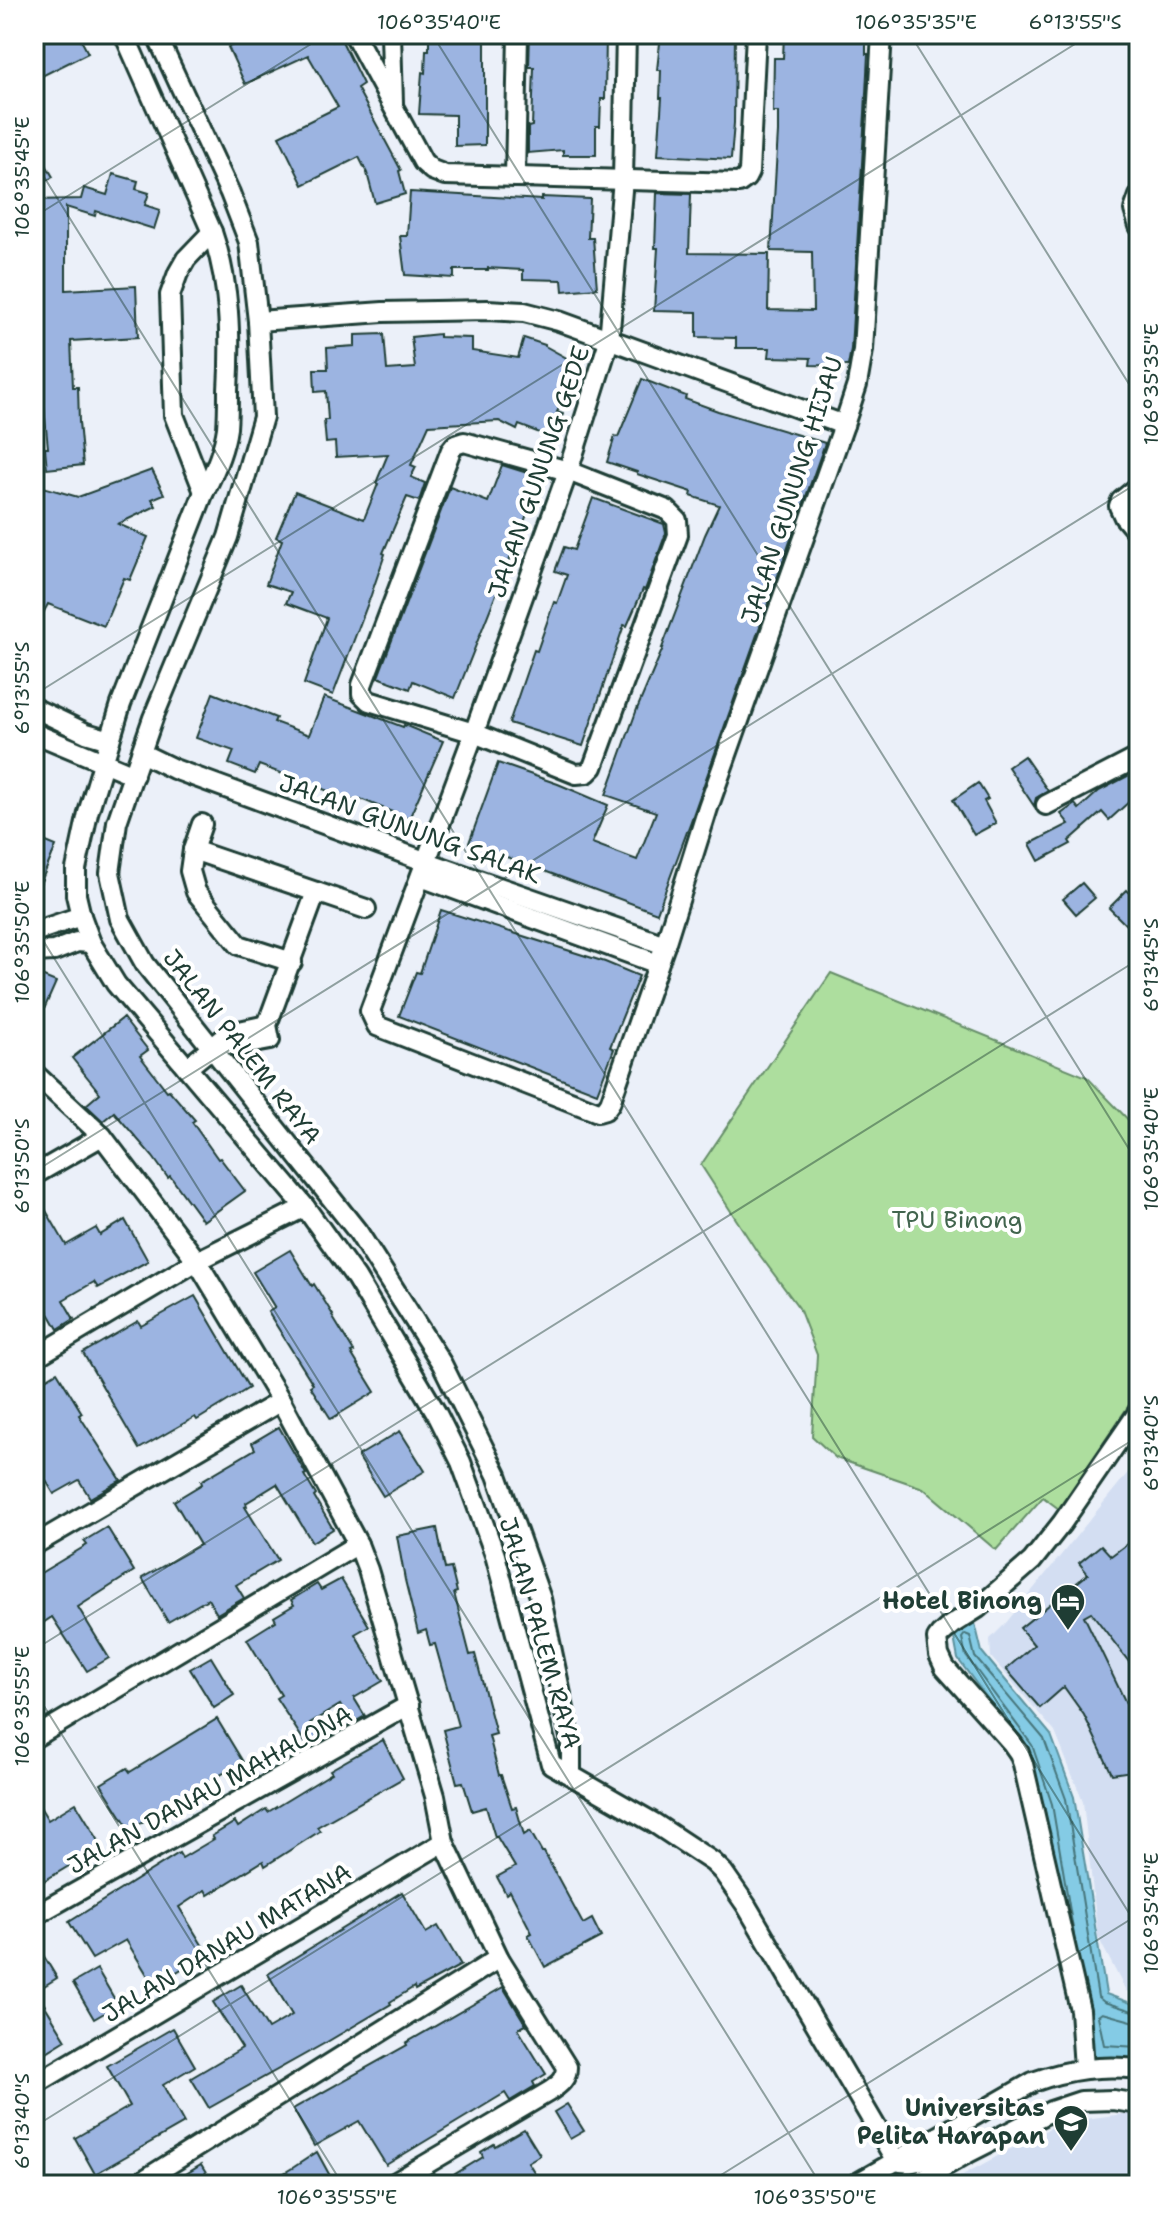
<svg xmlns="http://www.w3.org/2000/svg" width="1173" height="2219" font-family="'Shantell Sans',sans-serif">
  <rect width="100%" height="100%" fill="#ebf0f9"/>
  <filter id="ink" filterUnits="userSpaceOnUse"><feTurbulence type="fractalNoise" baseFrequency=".0125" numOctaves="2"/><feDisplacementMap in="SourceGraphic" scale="16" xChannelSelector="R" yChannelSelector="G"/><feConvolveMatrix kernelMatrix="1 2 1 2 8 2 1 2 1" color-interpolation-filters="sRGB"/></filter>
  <g filter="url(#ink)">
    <g fill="#d3def2">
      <path d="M1139,1459v535l-13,-3 -28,-54 -15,-135 -28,-70 -64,-75 -1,-18 15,-15z"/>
      <path d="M1139,2112v73h-195l117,-63z"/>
    </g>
    <path fill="#adde9e" stroke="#668e69" stroke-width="2" d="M831,973l256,104 52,54v259l-80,119 -16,-12 -47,53 -73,-62 -87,-30 -24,-22 5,-81 -18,-47 -43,-58 -55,-85z"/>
    <path fill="#84cbe5" stroke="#5c929e" stroke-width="2" d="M974,1619l8,33 69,83 23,62 32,197 33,12v59l-51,-1 -44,-259 -20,-57 -66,-89 -5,-27z"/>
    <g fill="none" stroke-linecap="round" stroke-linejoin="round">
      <g stroke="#47767b" stroke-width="2">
        <path d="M1074,1935l-22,-131 -20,-59 -66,-89 -4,-18 3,-4 5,2 5,21 69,82 22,60 32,198 6,5 35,11"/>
        <path d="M1139,2023l-37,-10 -4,3 6,29 35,2"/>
      </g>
    </g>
    <g fill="#9cb4e1" stroke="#1f3d34" stroke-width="2">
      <path d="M51,34h27l10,19 -54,27v-37z"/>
      <path d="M258,34h72l3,7 7,-4 23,47 -6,4 44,82 -2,1 6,23 -30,9 -8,-30 -8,-16 -56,28 -24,-49 59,-29 -30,-52 -63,29 -17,-37z"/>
      <path d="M429,34h56v111l-30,1v-31l-36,-1 3,-42 3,1 1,-23h3z"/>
      <path d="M530,34h76l-1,65h-4l-1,27h-4v29h-33v-5l-35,3v-26l4,-1 2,-59h-5z"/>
      <path d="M661,34h74l-1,89 -3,36 -73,-4 4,-57h-2l1,-28h-4z"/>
      <path d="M784,34h82v20h2l-3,59 -14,236 -3,17 -38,-1 1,-7 -42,-1 1,-9h-34v-10l-39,-1v-25l-43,-1 4,-63h-3l2,-55 34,1 -2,59 80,1 -1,56 45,1 -1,-59 -41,-1 7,-119v-20h-5l1,-54h9z"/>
      <path d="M34,144l19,33 -19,11z"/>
      <path d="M113,174l25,7 -2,8 13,4 -4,12 15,5 -6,19 -58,-18 -1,5 -29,-9v83l70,-4 2,51 -67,4 2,46h5l1,35 4,43 -36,4 -2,-21h3l-4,-41 -1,-56h-3l-3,-66h-3v-85l47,-1 3,-11 23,7z"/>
      <path d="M410,192l132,8v-3l48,2 -2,39h5l4,50 -34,3 -1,-11 -39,-1v-9l-35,-2v2h-34v8l-49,-3 -5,-39h7z"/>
      <path d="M384,334l3,36 28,-2 -4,-31 28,-3v3l33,1v13l46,7 6,-20 21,7v1l36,20 -24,46 6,2 -10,24 -34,-13 -2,5 -18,-9 -70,4 -18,40 5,2 -5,10 14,6 -6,18 -12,-4 -24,56 2,1 -14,41 -38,100 -29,-11 23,-66 -41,-15 5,-11 -25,-8 16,-44 -6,-3 19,-45 69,27 14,-35 -2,-1 12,-29 -52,3 -1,-15 -9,1 -2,-23h4l-2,-29 -11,1 -1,-23h14l-1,-21 28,-2v-11z"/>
      <path d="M642,379l44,17 -1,3 33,12 107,32 -134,378 -34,92 -188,-70 29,-80 60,21 50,21 -16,38 45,17 19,-48 -50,-17 31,-86 26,-61h-1l43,-113 14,-30 -28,-9 1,-4 -55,-18v-2l-30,-10 8,-26 3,1z"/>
      <path d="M502,465l38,12 -19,54 -66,167 -42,-17 -3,8 -32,-12 72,-190 38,15z"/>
      <path d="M152,470l12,24 -12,5 4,7 -38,18 30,13 -18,43 -6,-2 -20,48 -56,-22 -14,26v-113l9,-30 35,10z"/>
      <path d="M593,498l71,26 2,9 -21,57 -2,-1 -16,37 -3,-1 -41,121 -74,-23 25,-73 3,1 17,-49 3,1 10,-28 -12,-4 9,-24 10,3z"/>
      <path d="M213,693l63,25 -2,4 35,13 15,-38 79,30 1,-2 39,16 -34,78 -48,-20 -1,4 -101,-38 -4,9 -26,-10 5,-13 -38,-13z"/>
      <path d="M1024,756l24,35 -12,7 -2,8 -26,-39z"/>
      <path d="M1139,770v41l-8,-11 -22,20 -7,-8 -33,29 2,3 -32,17 -9,-17 39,-20 -8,-10 14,-10 4,5 20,-18z"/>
      <path d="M978,783l10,16 -4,2 12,22 -22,12 -21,-35z"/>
      <path d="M34,837l22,9 -22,52z"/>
      <path d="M1082,883l13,15 -19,16 -13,-15z"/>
      <path d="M1127,890l12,12v36l-30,-30z"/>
      <path d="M441,910l164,52 34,14 -29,71 4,2 -17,44 -198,-77 17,-44 4,1z"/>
      <path d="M34,973l22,9 -22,50z"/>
      <path d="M123,1018l25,32 -8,6 27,35 2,-1 26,30 -3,2 26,37 2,-1 25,33 -42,30 -33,-45 -2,2 -15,-21 -39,-45 -11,9 -17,-16 14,-12 -28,-35z"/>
      <path d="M34,1190l32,55 30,-17 4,7 25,-15 23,41 -50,27 -4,-6 -31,18 11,19 -16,10 -11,-19 -13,8z"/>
      <path d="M290,1250l22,36 2,-2 19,31 -1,1 22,36 -3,1 24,39 -44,27 -21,-33 3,-2 -45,-72 7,-4 -22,-36z"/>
      <path d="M195,1296l54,92 -52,32 -2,-3 -56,32 -56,-96 55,-32 3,5z"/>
      <path d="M57,1372l25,41 -3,2 42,65 -31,18 -11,-18 -25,14 -20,-33v-75z"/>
      <path d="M279,1427l27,47 -2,1 12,20 -2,2 19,32 -21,13 -35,-58 -31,19 1,3 -2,1 33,53 -42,25 8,13 -27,16 -9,-15 -40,23 -26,-44 58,-33 -26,-44 28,-17 -1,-3 54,-32 -3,-6z"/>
      <path d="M400,1431l25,40 -42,25 -25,-40z"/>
      <path d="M107,1527l27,44 -56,36 31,51 -22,13 -35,-54 -18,12v-52l53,-32 -3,-4z"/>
      <path d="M437,1528l8,41 6,-1 6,24 -3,1 16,62 5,-1 21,80 -7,2 10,39h2l11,33 4,-1 8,28 6,-4 12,21h2l39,72 9,-5 9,18 -56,30 -17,-32 4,-2 -22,-42 -4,3 -9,-17 18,-10 -18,-30h-2l-9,-30 -14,4 -9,-29 -6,1 -14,-53 15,-4 -23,-82 -5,1 -4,-15 -8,3 -13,-53 -8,-44z"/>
      <path d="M1139,1535v140l-48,-63 -7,4 55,114v40l-27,4 -28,-59 -20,-28 -24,21 -34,-39 28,-24 -14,-17 68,-54 -9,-11 22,-18 10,11z"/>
      <path d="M341,1579l28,47 -14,8 28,47 -29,17 11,18 -14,8 -11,-19 -30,18 8,14 -12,7 -30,-46 5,-3 -34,-56 29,-18 -2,-4 20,-12 -3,-5 26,-16 4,6z"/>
      <path d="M211,1657l23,38 -20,13 -24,-39z"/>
      <path d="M217,1719l26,43 -56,32 -1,-1 -56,37 -29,-46 26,-16 3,4z"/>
      <path d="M383,1740l20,38 -86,49 3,4 -55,35 -2,-5 -55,34 -3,-5 -26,17 28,46 -53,33 -28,-46 -34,19 -23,-37 110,-69 3,5 32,-19 -2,-3 23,-14 3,5 28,-18 2,3 64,-39 -2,-3z"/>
      <path d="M34,1797l14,23 28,-17 26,43 -68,41z"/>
      <path d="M402,1892l24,41 12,-7 23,39 -46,25 -1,-3 -24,15 1,2 -64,38 -118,66 -18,-30 51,-30 -29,-46 28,-17 27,44 24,-14 -24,-41z"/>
      <path d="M34,1940l23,38 -21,13 30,49 -26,16 -6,-10z"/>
      <path d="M97,1969l21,36 -24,14 -21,-36z"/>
      <path d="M503,1987l23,38 -8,4 28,45 -13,8 2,4 -25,15 -5,-8 -119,72 -27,-44 -45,25 -21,-37 114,-64 -1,-2z"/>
      <path d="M173,2028l22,38 -32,19 21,38 -89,51 -20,-36 55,-32 -23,-40z"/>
      <path d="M567,2104l17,27 -14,8 -16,-27z"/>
      <path d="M524,2129l16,26 -12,7 8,13 -18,10h-81l46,-28 -2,-5 13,-8 1,2z"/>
      <path d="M317,2152l18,33h-71l30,-18z"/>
      <path d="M201,2165l12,20h-45z"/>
    </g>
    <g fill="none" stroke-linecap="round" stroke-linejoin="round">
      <g stroke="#1f3d34" stroke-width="24">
        <g id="minor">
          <path d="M124,34l88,198c18,51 19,105 16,159 0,12 0,25 -1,37 -3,22 -13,45 -23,64l-83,212 -33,109 -12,56v26l5,21 10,27 25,41 189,223 51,71 81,136 24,48 34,93 56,209 103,59 59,39 10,10 23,33 150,256c25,8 48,-18 70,-7"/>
          <path d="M156,34l74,159 19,49 9,79 5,96 -35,120 -75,181 -36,104 -7,51 10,46 25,45 213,268 84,132 55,111 44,124 30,143v33"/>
          <path d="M354,34l69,128 9,8 13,5 294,8 7,-5 3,-6 7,-138"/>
          <path d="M391,34l2,69"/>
          <path d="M626,34l-3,145 -14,162 -41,130 -94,262 -104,278 7,15 221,86 7,-2 5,-7 55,-158 43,-137 136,-383 13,-40 6,-35 19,-316"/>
          <path d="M515,177l3,-143"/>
          <path d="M1139,196l-5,14 5,16"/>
          <path d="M258,321l125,-9 104,-2 37,2 35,9 285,104"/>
          <path d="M464,442l104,29 99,39 10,10 1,15 -85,232 -6,6 -11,1 -102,-41 -105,-32 -7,-7v-9l89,-235 4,-5z"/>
          <path d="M1139,486l-18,15 -2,5 5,11 15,18"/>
          <path d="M204,492l-30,-77 -4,-120 8,-22 8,-14 26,-27"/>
          <path d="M34,708l52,25 24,7"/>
          <path d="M34,733l100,42"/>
          <path d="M141,753l33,16 253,93 238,83"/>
          <path d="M1046,805l93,-48"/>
          <path d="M202,824l-9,26 -3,21 6,21 43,53 53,17"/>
          <path d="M193,850l173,59"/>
          <path d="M421,877l237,87"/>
          <path d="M34,932l47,-16"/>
          <path d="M34,952l20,-1 23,-9 14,1"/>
          <path d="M221,1041l16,5 33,-6 -3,-15 49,-133"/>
          <path d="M187,1068l43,-35 37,-8"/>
          <path d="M34,1073l68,63 95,125 84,140 77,143 10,26 67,226 9,46 55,116 68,109c0,12 -7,17 -17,24l-159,94"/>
          <path d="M34,1175l68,-39"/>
          <path d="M34,1358l163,-97 108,-54"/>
          <path d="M34,1545l247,-144"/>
          <path d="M34,1738l324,-194"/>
          <path d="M34,1916l375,-211"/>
          <path d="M1084,2068l-4,-58 -57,-246 -4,-11 -7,-10 -67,-75 -6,-13 -2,-16 3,-4 11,-10 27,-17 54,-47 30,-38 77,-112"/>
          <path d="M34,2085l410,-243"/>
          <path d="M136,2185l363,-227"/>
          <path d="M854,2185l179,-103c36,-13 68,-17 106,-13"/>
          <path d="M913,2185l53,-31 85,-43 30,-10 32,-1 26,4"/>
        </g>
      </g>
      <use href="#minor" stroke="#fff" stroke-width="18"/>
    </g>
  </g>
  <path fill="none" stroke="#1f3d34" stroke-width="2" stroke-opacity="0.45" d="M432,34l707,1131M910,34l229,366M34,161l1105,1768M34,217l293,-183M34,695l1057,-661M34,926l787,1259M34,1172l1105,-690M34,1650l1105,-691M34,1690l309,495M34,2127l1105,-691M705,2185l434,-271"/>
  <defs>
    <g id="hotel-pin" transform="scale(1.8)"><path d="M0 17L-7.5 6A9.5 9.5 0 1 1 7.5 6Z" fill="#1f3d34" stroke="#fff"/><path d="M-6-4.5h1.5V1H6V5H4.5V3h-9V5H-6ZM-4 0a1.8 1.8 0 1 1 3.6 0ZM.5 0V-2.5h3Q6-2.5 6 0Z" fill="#fff"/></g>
    <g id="university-pin" transform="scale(1.8)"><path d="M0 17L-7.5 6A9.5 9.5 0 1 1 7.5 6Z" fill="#1f3d34" stroke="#fff"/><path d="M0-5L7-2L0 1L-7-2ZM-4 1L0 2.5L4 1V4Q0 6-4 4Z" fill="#fff"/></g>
  </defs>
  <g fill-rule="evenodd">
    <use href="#hotel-pin" x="1068" y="1601"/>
    <use href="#university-pin" x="1071" y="2122"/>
  </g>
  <g text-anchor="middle" stroke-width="8" stroke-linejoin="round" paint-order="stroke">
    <g font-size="24" fill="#1f3d34" stroke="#fff">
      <text transform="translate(539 472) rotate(-71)" y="8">JALAN GUNUNG GEDE</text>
      <text transform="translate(792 490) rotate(-72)" y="8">JALAN GUNUNG HIJAU</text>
      <text transform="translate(410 829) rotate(20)" y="8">JALAN GUNUNG SALAK</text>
      <text transform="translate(242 1047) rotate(52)" y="8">JALAN PALEM RAYA</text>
      <text transform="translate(540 1633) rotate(74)" y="8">JALAN PALEM RAYA</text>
      <text transform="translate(210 1790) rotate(-29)" y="8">JALAN DANAU MAHALONA</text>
      <text transform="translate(227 1943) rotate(-31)" y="8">JALAN DANAU MATANA</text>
    </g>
    <g font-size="24" fill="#42654e" stroke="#fff">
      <text x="957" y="1228">TPU Binong</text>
    </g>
    <g font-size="24" font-weight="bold" fill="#1f3d34" stroke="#fff" text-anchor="end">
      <text x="1042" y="1609">Hotel Binong</text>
      <text x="1045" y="2116">Universitas<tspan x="1045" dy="28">Pelita Harapan</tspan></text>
    </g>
  </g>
  <rect width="1173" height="2219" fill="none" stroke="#fff" stroke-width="88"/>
  <rect x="44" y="44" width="1085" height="2131" fill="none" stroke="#1f3d34" stroke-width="3"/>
  <g font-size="20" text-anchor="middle" fill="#1f3d34">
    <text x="439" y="29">106°35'40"E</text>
    <text x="916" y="29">106°35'35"E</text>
    <text x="1075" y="29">6°13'55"S</text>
    <text transform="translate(22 177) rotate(-90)" y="7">106°35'45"E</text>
    <text transform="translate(1151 384) rotate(-90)" y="7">106°35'35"E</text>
    <text transform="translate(22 688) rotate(-90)" y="7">6°13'55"S</text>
    <text transform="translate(22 942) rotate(-90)" y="7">106°35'50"E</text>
    <text transform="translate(1151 965) rotate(-90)" y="7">6°13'45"S</text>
    <text transform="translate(1151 1149) rotate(-90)" y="7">106°35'40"E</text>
    <text transform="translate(22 1166) rotate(-90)" y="7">6°13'50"S</text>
    <text transform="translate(1151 1443) rotate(-90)" y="7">6°13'40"S</text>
    <text transform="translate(22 1706) rotate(-90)" y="7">106°35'55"E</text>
    <text transform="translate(1151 1913) rotate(-90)" y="7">106°35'45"E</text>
    <text transform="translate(22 2121) rotate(-90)" y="7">6°13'40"S</text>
    <text x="337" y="2204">106°35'55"E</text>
    <text x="815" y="2204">106°35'50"E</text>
  </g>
</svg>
